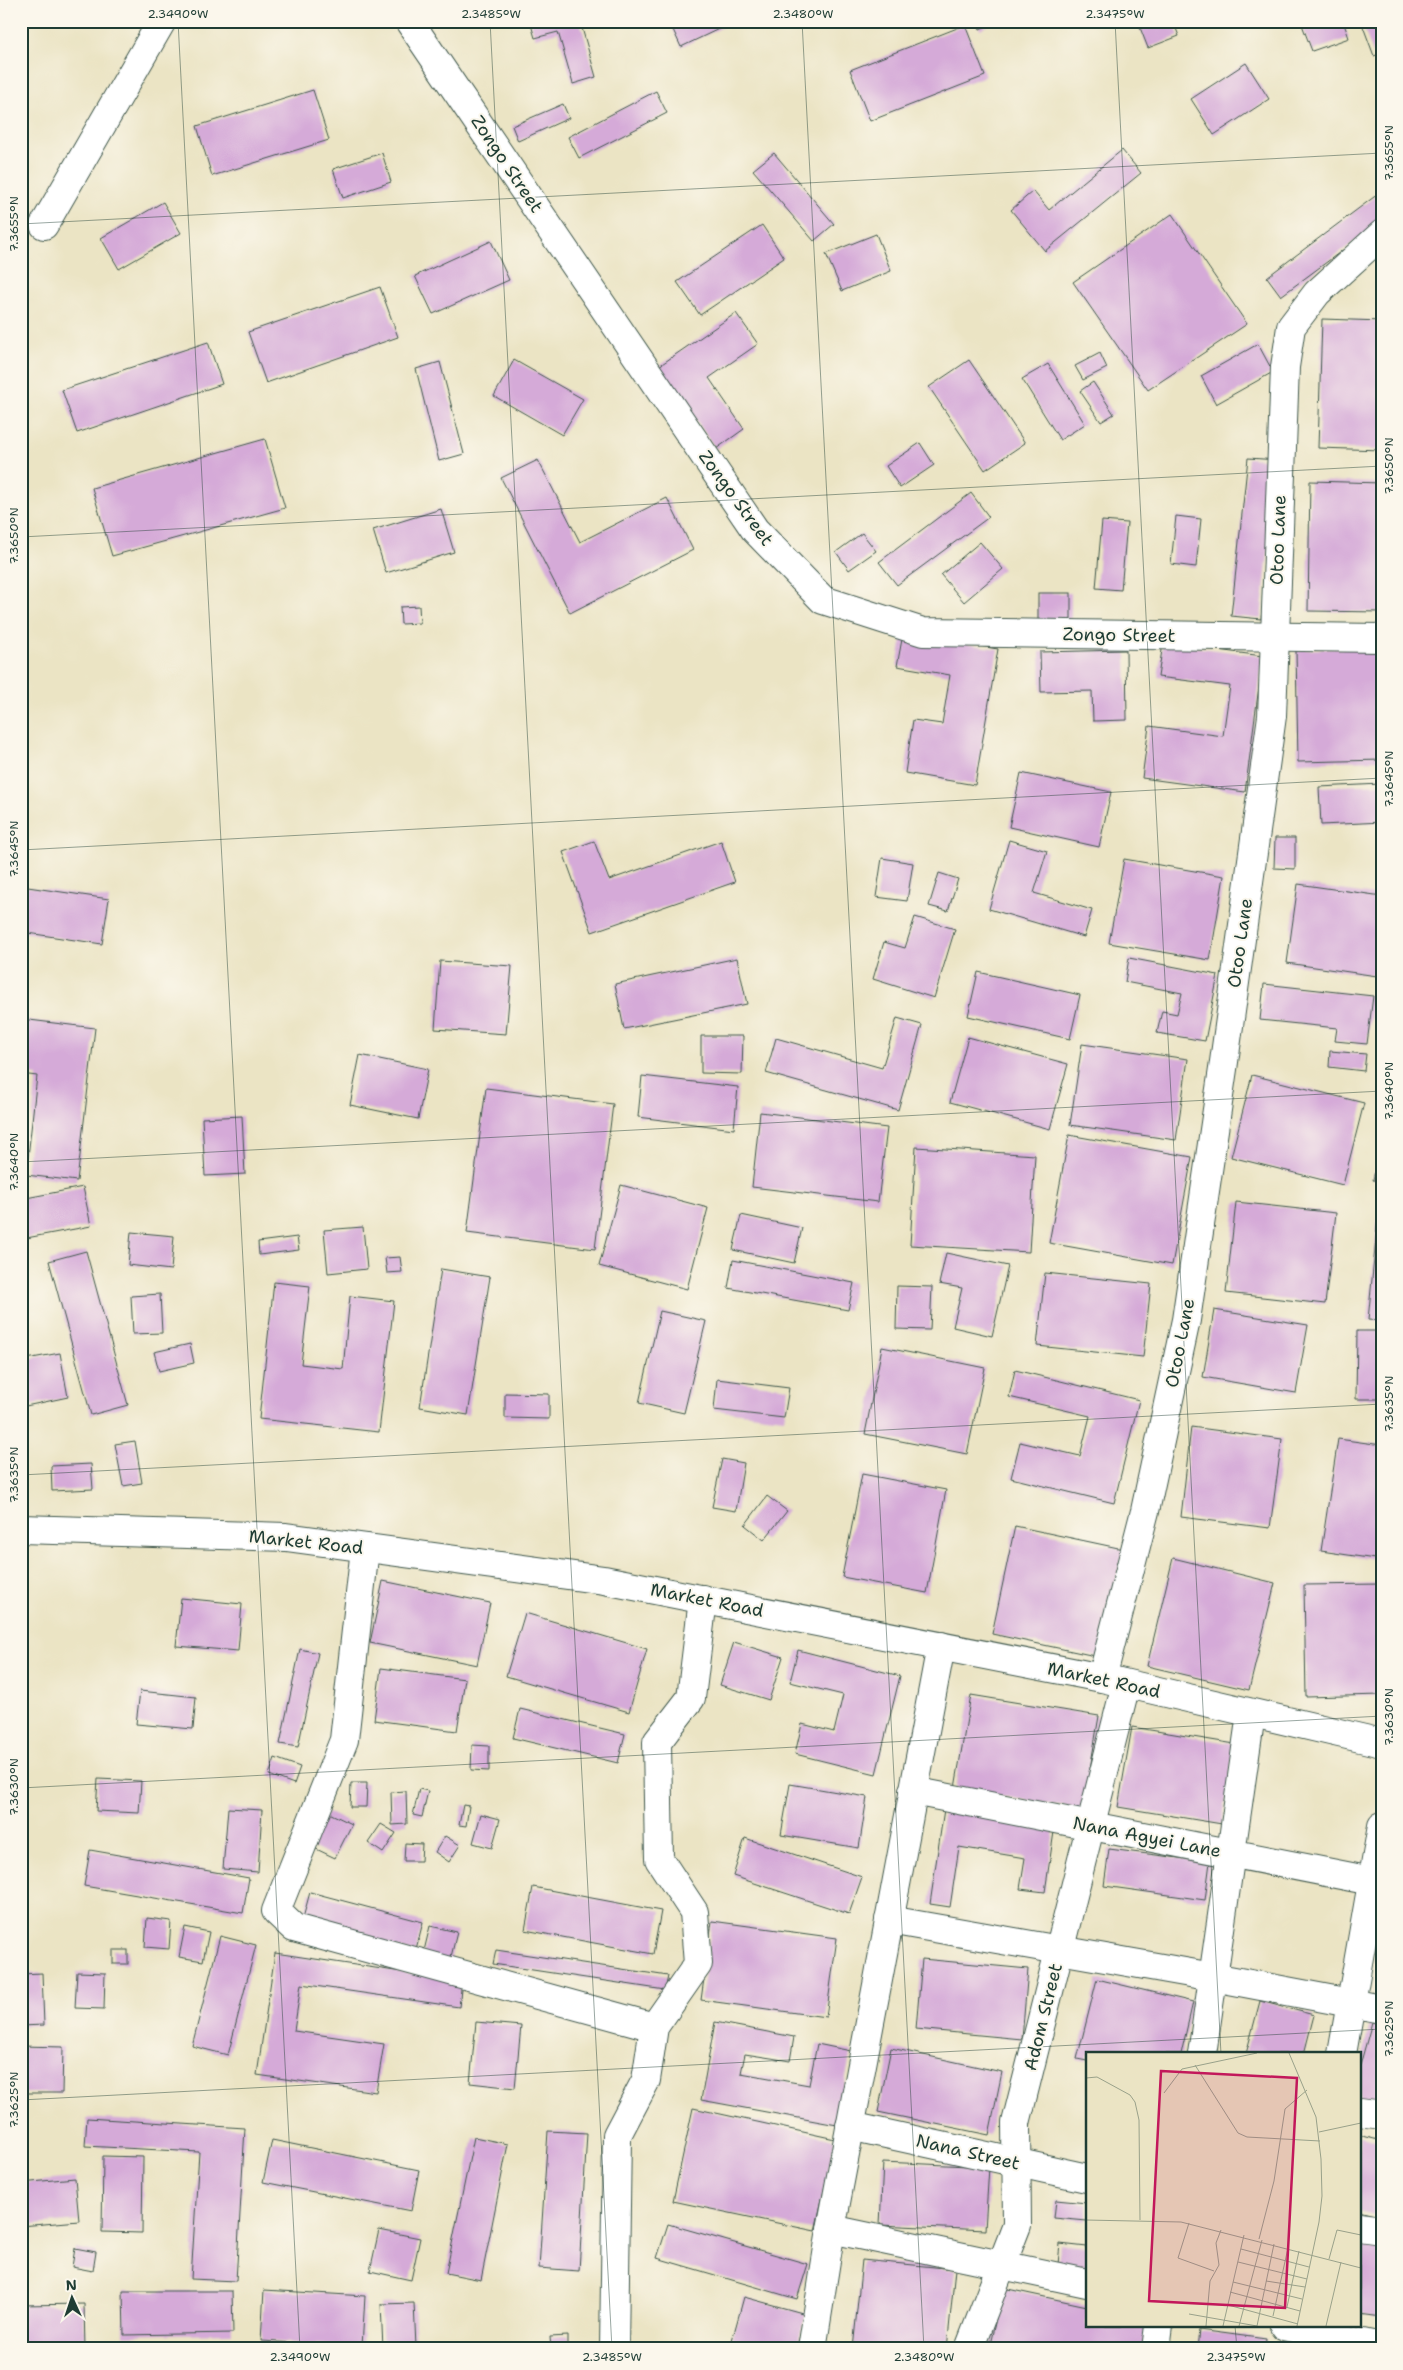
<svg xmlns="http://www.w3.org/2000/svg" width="1403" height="2370" font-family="'Shantell Sans',sans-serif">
  <rect width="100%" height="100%" fill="#fbf7ec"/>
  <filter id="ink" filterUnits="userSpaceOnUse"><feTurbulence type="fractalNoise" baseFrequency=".02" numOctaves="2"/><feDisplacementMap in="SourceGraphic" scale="10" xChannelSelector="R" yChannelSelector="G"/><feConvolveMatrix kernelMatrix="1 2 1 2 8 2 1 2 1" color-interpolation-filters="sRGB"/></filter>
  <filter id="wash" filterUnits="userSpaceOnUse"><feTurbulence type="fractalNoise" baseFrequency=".0096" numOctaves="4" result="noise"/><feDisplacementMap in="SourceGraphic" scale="20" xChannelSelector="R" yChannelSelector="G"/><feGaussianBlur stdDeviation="1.12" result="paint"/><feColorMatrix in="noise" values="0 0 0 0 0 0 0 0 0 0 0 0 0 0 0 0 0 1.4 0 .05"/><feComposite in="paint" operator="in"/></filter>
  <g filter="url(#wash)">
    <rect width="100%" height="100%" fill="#ebe4c4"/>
    <g id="blocks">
      <g fill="#d5aad8">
        <path d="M530,21h50l16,56 -23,7 -15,-52 -23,6z"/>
        <path d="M669,21h54l2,5 -44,21z"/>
        <path d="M976,21h21l-17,8z"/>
        <path d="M1149,21h24l6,15 -31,12 -9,-23z"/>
        <path d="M1343,21l6,17 -37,13 -11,-29z"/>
        <path d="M1361,21h21v32l-8,3z"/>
        <path d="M965,25l20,51 -115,45 -20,-51z"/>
        <path d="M1246,63l23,36 -55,36 -23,-36z"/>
        <path d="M313,90l16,50 -117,36 -15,-50z"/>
        <path d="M656,91l11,22 -88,45 -11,-21z"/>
        <path d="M563,104l6,14 -51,23 -6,-15z"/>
        <path d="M1122,150l19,23 -96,78 -34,-41 22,-19 16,19z"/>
        <path d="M382,153l9,29 -48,16 -10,-29z"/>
        <path d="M774,153l60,71 -20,17 -61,-71z"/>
        <path d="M1382,191v30l-101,75 -14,-19z"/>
        <path d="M163,202l18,31 -62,36 -18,-31z"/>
        <path d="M1172,214l75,110 -99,66 -75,-108z"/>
        <path d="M762,225l22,33 -84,57 -23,-33z"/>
        <path d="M876,234l15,37 -49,20 -16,-37z"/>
        <path d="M491,241l18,39 -76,34 -18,-38z"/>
        <path d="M380,287l18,50 -132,46 -18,-51z"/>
        <path d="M736,313l22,31 -49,34 35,51 -28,20 -57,-83z"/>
        <path d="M1322,319l60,2v129l-64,-2z"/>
        <path d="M208,342l14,42 -145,49 -15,-43z"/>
        <path d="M1258,344l15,28 -57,32 -15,-28z"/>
        <path d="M1100,353l7,15 -24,12 -8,-14z"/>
        <path d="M514,360l69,39 -21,36 -68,-39z"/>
        <path d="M969,360l56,83 -40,27 -56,-83z"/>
        <path d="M440,362l24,92 -25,7 -23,-92z"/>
        <path d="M1048,364l37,60 -25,16 -38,-61z"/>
        <path d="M1093,382l21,32 -13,8 -21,-31z"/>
        <path d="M265,439l20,69 -173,48 -20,-68z"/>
        <path d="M920,443l14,22 -34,23 -14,-22z"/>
        <path d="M1248,458l30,2 -17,159 -30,-3z"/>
        <path d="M538,460l42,82 87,-44 26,52 -123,63 -69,-135z"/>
        <path d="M1310,481l72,2v129l-74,-1z"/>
        <path d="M971,493l18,24 -92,68 -18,-23z"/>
        <path d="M441,509l13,43 -68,21 -13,-43z"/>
        <path d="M1176,516l25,3 -5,48 -25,-3z"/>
        <path d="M1102,521l25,2 -6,67 -25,-2z"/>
        <path d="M862,533l14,18 -27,19 -13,-18z"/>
        <path d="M980,542l23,27 -39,33 -23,-27z"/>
        <rect x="1038" y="593" width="33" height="30"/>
        <path d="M419,606l1,17 -19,1 -1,-17z"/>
        <path d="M903,634l95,15 -23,136 -70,-12 8,-53 29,4 8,-49 -53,-9z"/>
        <path d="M1163,643l100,13 -18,136 -103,-14 7,-52 74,10 7,-50 -72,-9z"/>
        <path d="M1382,647v113l-84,2 -2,-112z"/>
        <path d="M1126,650l1,70 -34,1 -1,-30 -51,1 -1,-40z"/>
        <path d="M1021,773l90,19 -12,55 -90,-20z"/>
        <path d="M1381,784l1,38 -61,3 -2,-38z"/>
        <path d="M1275,838h20v31l-21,-1z"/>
        <path d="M1009,840l38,11 -13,42 58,17 -8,27 -95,-28z"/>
        <path d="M594,841l15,39 112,-39 14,41 -143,50 -29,-80z"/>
        <path d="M882,858l31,5 -6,38 -31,-4z"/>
        <path d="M1124,859l100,17 -14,84 -101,-17z"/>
        <path d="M939,873l19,6 -10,32 -19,-5z"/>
        <path d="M1298,884l84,12v49l-5,31 -90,-13z"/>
        <path d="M21,886l88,13 -7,45 -81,-12z"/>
        <path d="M915,917l40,12 -21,69 -61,-19 11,-37 21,6z"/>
        <path d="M737,958l10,46 -123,25 -9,-45z"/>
        <path d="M1129,958l89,17 -13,66 -48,-8 5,-22 15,3 5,-21 -57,-11z"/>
        <path d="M440,961l72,5 -6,68 -71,-5z"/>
        <path d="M978,972l102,23 -10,44 -102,-23z"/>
        <path d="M1264,984l109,12 -6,48 -32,-3 2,-13 -77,-8z"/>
        <path d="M897,1018l25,7 -24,85 -132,-37 10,-35 106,30z"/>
        <path d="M21,1019l74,9 -18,153 -51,-6 11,-99 -16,-2z"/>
        <path d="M701,1036h42l-1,38 -41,-1z"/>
        <path d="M968,1037l100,27 -18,65 -100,-27z"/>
        <path d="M1082,1044l106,15 -12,81 -106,-15z"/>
        <path d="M1330,1051l36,3 -2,17 -35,-4z"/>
        <path d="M360,1055l68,14 -10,50 -68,-14z"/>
        <path d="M1252,1075l112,28 -21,82 -112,-28z"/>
        <path d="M642,1076l96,11 -4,42 -96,-12z"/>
        <path d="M486,1088l127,16 -18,145 -128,-16z"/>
        <path d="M760,1112l127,16 -9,74 -126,-15z"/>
        <path d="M242,1116l3,58 -40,2 -3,-58z"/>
        <path d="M1069,1135l123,22 -20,108 -123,-22z"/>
        <path d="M916,1147l119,8 -6,97 -119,-7z"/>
        <path d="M1380,1147l2,1v34l-9,-2z"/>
        <path d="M621,1185l87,23 -21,81 -88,-23z"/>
        <path d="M83,1187l8,39 -70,13v-40z"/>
        <path d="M1236,1202l100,11 -11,91 -99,-11z"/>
        <path d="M741,1215l61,13 -8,35 -61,-13z"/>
        <path d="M1378,1218h4v103l-14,-1z"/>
        <path d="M363,1227l4,42 -39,4 -4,-43z"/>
        <path d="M131,1232l43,4 -3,34 -43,-5z"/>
        <path d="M297,1237l2,13 -40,5 -1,-13z"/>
        <path d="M86,1251l42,154 -37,10 -42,-154z"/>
        <path d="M946,1253l62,13 -16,70 -39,-9 9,-39 -23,-4z"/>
        <path d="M400,1257l2,15 -15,1 -2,-15z"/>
        <path d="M733,1260l121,23 -6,27 -120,-22z"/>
        <path d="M441,1269l49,8 -22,138 -48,-8z"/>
        <path d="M1045,1273l106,11 -8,73 -106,-11z"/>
        <path d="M274,1282l36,4 -9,78 42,5 7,-73 44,5 -15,131 -120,-13z"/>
        <path d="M897,1286l35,1 -2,43 -34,-1z"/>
        <path d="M160,1294l2,39 -29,1 -2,-38z"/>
        <path d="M1214,1310l94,15 -12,68 -93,-16z"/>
        <path d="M660,1311l46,10 -22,92 -45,-10z"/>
        <path d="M1357,1331h25v68h-26z"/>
        <path d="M190,1344l4,19 -35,8 -5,-19z"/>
        <path d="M882,1347l103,21 -18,86 -102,-20z"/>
        <path d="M60,1353l8,44 -47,10v-47z"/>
        <path d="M1015,1370l124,30 -25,103 -103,-25 9,-36 60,14 10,-40 -81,-19z"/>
        <path d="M717,1379l72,9 -5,30 -70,-8z"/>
        <path d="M505,1393l44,1v25l-44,-1z"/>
        <path d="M1191,1427l91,12 -12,89 -89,-11z"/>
        <path d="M1338,1439l44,6v115l-61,-9z"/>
        <path d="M135,1441l7,42 -19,3 -8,-42z"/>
        <path d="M722,1459l22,4 -8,48 -24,-4z"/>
        <path d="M91,1464l2,25 -41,2 -1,-25z"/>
        <path d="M862,1474l84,16 -19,103 -85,-16z"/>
        <path d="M767,1496l20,15 -23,29 -19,-15z"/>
        <path d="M1015,1526l108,23 -23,108 -108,-23z"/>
        <path d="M1173,1558l102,25 -26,107 -102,-24z"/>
        <path d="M383,1581l107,22 -13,62 -107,-22z"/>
        <path d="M1382,1584v111l-76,2 -2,-112z"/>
        <path d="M181,1598l61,6 -4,47 -62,-5z"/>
        <path d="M525,1613l122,36 -18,63 -123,-36z"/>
        <path d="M734,1642l49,15 -14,43 -49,-15z"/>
        <path d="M300,1649l18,4 -20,94 -18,-3z"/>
        <path d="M798,1650l102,26 -24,98 -81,-20 7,-30 32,8 9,-37 -53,-13z"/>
        <path d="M381,1668l84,11 -8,52 -83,-11z"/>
        <path d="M140,1691l56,6 -3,32 -57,-5z"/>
        <path d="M971,1695l128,21 -16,94 -128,-22z"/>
        <path d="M520,1709l105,25 -7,29 -105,-25z"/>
        <path d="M1132,1727l103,17 -13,80 -104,-17z"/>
        <path d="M472,1745l17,1v25l-18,-1z"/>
        <path d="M275,1758l25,9 -6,17 -25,-9z"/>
        <path d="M98,1779l43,2 -2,32 -43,-2z"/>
        <path d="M351,1783h16l-1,24h-16z"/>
        <path d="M790,1784l77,13 -8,51 -78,-13z"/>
        <path d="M419,1789l9,2 -6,26 -9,-2z"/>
        <path d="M406,1791l1,33 -15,1 -1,-33z"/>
        <path d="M463,1805l6,1 -3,20 -7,-1z"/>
        <path d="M228,1808l34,2 -4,62 -35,-3z"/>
        <path d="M944,1809l111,16 -10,67 -25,-3 5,-31 -66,-11 -9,60 -20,-3z"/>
        <path d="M327,1812l25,12 -17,34 -25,-12z"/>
        <path d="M481,1814l19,5 -8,29 -19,-5z"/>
        <path d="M381,1824l15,9 -13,20 -15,-10z"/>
        <path d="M445,1836l15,9 -11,17 -14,-10z"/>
        <path d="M745,1838l117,39 -13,37 -116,-38z"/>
        <path d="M405,1843l17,1 -1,17h-17z"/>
        <path d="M1109,1849l101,13 -5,38 -101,-14z"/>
        <path d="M90,1850l159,28 -6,35 -159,-27z"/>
        <path d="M533,1887l128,24 -8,43 -128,-24z"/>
        <path d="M310,1892l113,30 -8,31 -113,-31z"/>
        <path d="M147,1918l24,3 -2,28 -24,-2z"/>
        <path d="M712,1921l125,17 -11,79 -125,-17z"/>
        <path d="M430,1926l27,6 -7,29 -27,-6z"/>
        <path d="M185,1927l24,5 -6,29 -24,-4z"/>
        <path d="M220,1936l36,9 -28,110 -36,-9z"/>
        <rect x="113" y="1950" width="15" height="14"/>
        <path d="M496,1950l172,26 -3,14 -172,-26z"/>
        <path d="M275,1953l187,28 -3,26 -158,-23 -7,47 90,13 -8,48 -119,-17z"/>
        <path d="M922,1959l106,10 -6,70 -106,-10z"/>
        <path d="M77,1972l28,1 -1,36 -29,-1z"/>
        <path d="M42,1973l2,52 -23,1v-52z"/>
        <path d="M1097,1979l96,23 -12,52h-94v7l-10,-2z"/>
        <path d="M1260,2001l54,14 -10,39h-58z"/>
        <path d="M476,2022l45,4 -6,62 -45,-5z"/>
        <path d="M715,2022l79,15 -4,24 -45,-7 -4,19 68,12 8,-41 34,7 -14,74 -136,-25z"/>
        <path d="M1372,2022l10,2v80l-23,-6v-29z"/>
        <path d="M21,2046l42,1 -1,46h-41z"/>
        <path d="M891,2048l111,24 -13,63 -111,-23z"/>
        <path d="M693,2108l142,31 -20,92 -142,-30z"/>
        <path d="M87,2118l158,10 -9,153 -45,-2 8,-127 -114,-6z"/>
        <path d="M548,2131l39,2 -8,138 -40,-3z"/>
        <path d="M1359,2135l23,6v76l-23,-6z"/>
        <path d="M474,2137l34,7 -27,136 -35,-7z"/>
        <path d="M272,2140l147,30 -8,41 -148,-29z"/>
        <path d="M103,2156l40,1 -1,76 -40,-1z"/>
        <path d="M883,2162l106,5 -4,63 -105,-5z"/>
        <path d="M75,2178l4,43 -58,5v-43z"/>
        <path d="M1056,2200l31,3v18l-33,-3z"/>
        <path d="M668,2224l140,40 -11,35 -140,-41z"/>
        <path d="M379,2230l41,8 -9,42 -41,-9z"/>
        <path d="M1359,2236l23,3v78l-23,-3z"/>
        <path d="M1060,2244l27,3v30l-30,-3z"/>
        <path d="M75,2248l21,4 -3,19 -21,-4z"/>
        <path d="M862,2260l93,9 -8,80h-94z"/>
        <path d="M1003,2288l84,18v20h60l-5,23h-153z"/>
        <path d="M264,2290l101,6 -3,51 -101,-6z"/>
        <path d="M123,2291h109l1,42 -109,2z"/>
        <path d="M744,2297l62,17 -10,35h-49l-16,-5z"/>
        <path d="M414,2303l2,44 -33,2 -2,-45z"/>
        <path d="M84,2304l1,45h-64v-44z"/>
        <path d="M1199,2330l67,9 -1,10h-68z"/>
        <path d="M568,2336v13h-17l-1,-12z"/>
      </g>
    </g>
  </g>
  <g filter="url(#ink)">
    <use href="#blocks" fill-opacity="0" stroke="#3e564a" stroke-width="1"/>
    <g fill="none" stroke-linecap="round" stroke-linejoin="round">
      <g stroke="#3e564a" stroke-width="30">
        <g id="minor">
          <path d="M409,21l346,509 68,70 100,32 459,6"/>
          <path d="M44,225l118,-204"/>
          <path d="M21,1529l265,8 318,43 498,98 280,65"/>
          <path d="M365,1548l-21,192 -68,171 18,17 360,99"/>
          <path d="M1102,1678l43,-167 41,-191 37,-251 49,-353 13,-349 6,-40 26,-34 65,-59"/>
          <path d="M913,1791l469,92"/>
          <path d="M889,1920l324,57 169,32"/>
          <path d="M1202,2054l49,-340"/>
          <path d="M1342,2054l40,-228"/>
          <path d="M1359,2112l23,3"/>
          <path d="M850,2126l237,52"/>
          <path d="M1359,2227l23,3"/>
          <path d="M831,2229l256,54"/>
          <path d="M1284,2326l98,21"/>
          <path d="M614,2349l3,-214 29,-55 8,-53 44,-63 -4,-52 -35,-53 -2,-117 34,-44 12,-99"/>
          <path d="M812,2349l19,-120 110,-583"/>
          <path d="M969,2349l48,-124 -1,-102 110,-439"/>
          <path d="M1156,2349l3,-23"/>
        </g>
      </g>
      <use href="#minor" stroke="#fff" stroke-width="28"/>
    </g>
  </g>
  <path fill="none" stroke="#1f3d34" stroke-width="1" stroke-opacity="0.45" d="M178,21l122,2328M490,21l122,2328M802,21l122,2328M1115,21l106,2033M21,224l1361,-71M21,537l1361,-71M21,850l1361,-72M21,1162l1361,-71M21,1475l1361,-71M21,1788l1361,-72M21,2100l1361,-71M1235,2326l2,23M1250,2349l132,-7"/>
  <g text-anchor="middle" stroke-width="4" stroke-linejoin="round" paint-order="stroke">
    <g font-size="18" fill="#1f3d34" stroke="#fbf7ec">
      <text transform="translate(507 164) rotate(56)" y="6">Zongo Street</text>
      <text transform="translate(736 498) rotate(54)" y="6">Zongo Street</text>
      <text transform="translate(1278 540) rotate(-88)" y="6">Otoo Lane</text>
      <text transform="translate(1119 635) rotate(1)" y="6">Zongo Street</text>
      <text transform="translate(1240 943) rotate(-82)" y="6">Otoo Lane</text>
      <text transform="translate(1180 1343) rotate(-79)" y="6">Otoo Lane</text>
      <text transform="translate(306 1542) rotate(6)" y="6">Market Road</text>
      <text transform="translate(707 1600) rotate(11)" y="6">Market Road</text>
      <text transform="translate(1104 1680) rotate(12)" y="6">Market Road</text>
      <text transform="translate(1147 1837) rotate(11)" y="6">Nana Agyei Lane</text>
      <text transform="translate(1043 2017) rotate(-76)" y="6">Adom Street</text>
      <text transform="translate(968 2152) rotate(13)" y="6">Nana Street</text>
    </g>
  </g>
  <g transform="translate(1086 2052)">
    <rect width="275" height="275" fill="#ebe4c4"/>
    <path fill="none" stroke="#99a18a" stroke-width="1" d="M203,1l27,64 5,42 1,37 -3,26 -22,104M109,13l43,68 9,4 73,4M0,26l11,-1 33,18 5,7 4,18 1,100M78,41l18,-24 75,-16M233,80l42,-9M0,168l95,2 180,46M103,171l-11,35 36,13M173,187l15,-58 11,-72 22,-19M155,197l68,18M243,207l8,-29 24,5M152,210l69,17M180,229l39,6M147,230l69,17M144,240l70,19M142,253l70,19M201,255l12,-56M103,262l68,12 17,-82M187,264l15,-68M120,274l4,-45 9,-16 -3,-22 5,-13M137,274l21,-91M153,274l23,-86M240,274l15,-64"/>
    <path fill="#c2185b" fill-opacity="0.15" stroke="#c2185b" stroke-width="2.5" d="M75,19l136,7 -12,230 -136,-7z"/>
    <rect width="275" height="275" fill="none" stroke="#1f3d34" stroke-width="2.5"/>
  </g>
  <rect width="1403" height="2370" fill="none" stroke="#fbf7ec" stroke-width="55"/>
  <g transform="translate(72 2298) rotate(357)" stroke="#fbf7ec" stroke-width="4" paint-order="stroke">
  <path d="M0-4L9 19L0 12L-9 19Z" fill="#1f3d34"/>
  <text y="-8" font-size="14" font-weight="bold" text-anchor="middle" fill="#1f3d34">N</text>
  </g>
  <rect x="28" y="28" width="1348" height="2314" fill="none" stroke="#1f3d34" stroke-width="2"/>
  <g font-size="12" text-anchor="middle" fill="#1f3d34">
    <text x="178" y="18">2.3490°W</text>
    <text x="491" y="18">2.3485°W</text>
    <text x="803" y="18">2.3480°W</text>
    <text x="1115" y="18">2.3475°W</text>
    <text transform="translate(1389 153) rotate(-90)" y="4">7.3655°N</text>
    <text transform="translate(14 224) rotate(-90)" y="4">7.3655°N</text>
    <text transform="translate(1389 466) rotate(-90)" y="4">7.3650°N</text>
    <text transform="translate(14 536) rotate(-90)" y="4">7.3650°N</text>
    <text transform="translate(1389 779) rotate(-90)" y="4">7.3645°N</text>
    <text transform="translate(14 849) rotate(-90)" y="4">7.3645°N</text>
    <text transform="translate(1389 1091) rotate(-90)" y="4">7.3640°N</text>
    <text transform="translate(14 1162) rotate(-90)" y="4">7.3640°N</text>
    <text transform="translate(1389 1404) rotate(-90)" y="4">7.3635°N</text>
    <text transform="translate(14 1475) rotate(-90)" y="4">7.3635°N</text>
    <text transform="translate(1389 1717) rotate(-90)" y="4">7.3630°N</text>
    <text transform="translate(14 1787) rotate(-90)" y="4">7.3630°N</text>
    <text transform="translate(1389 2029) rotate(-90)" y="4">7.3625°N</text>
    <text transform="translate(14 2100) rotate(-90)" y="4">7.3625°N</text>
    <text x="300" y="2361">2.3490°W</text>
    <text x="612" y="2361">2.3485°W</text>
    <text x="924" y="2361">2.3480°W</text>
    <text x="1236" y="2361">2.3475°W</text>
  </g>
</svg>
